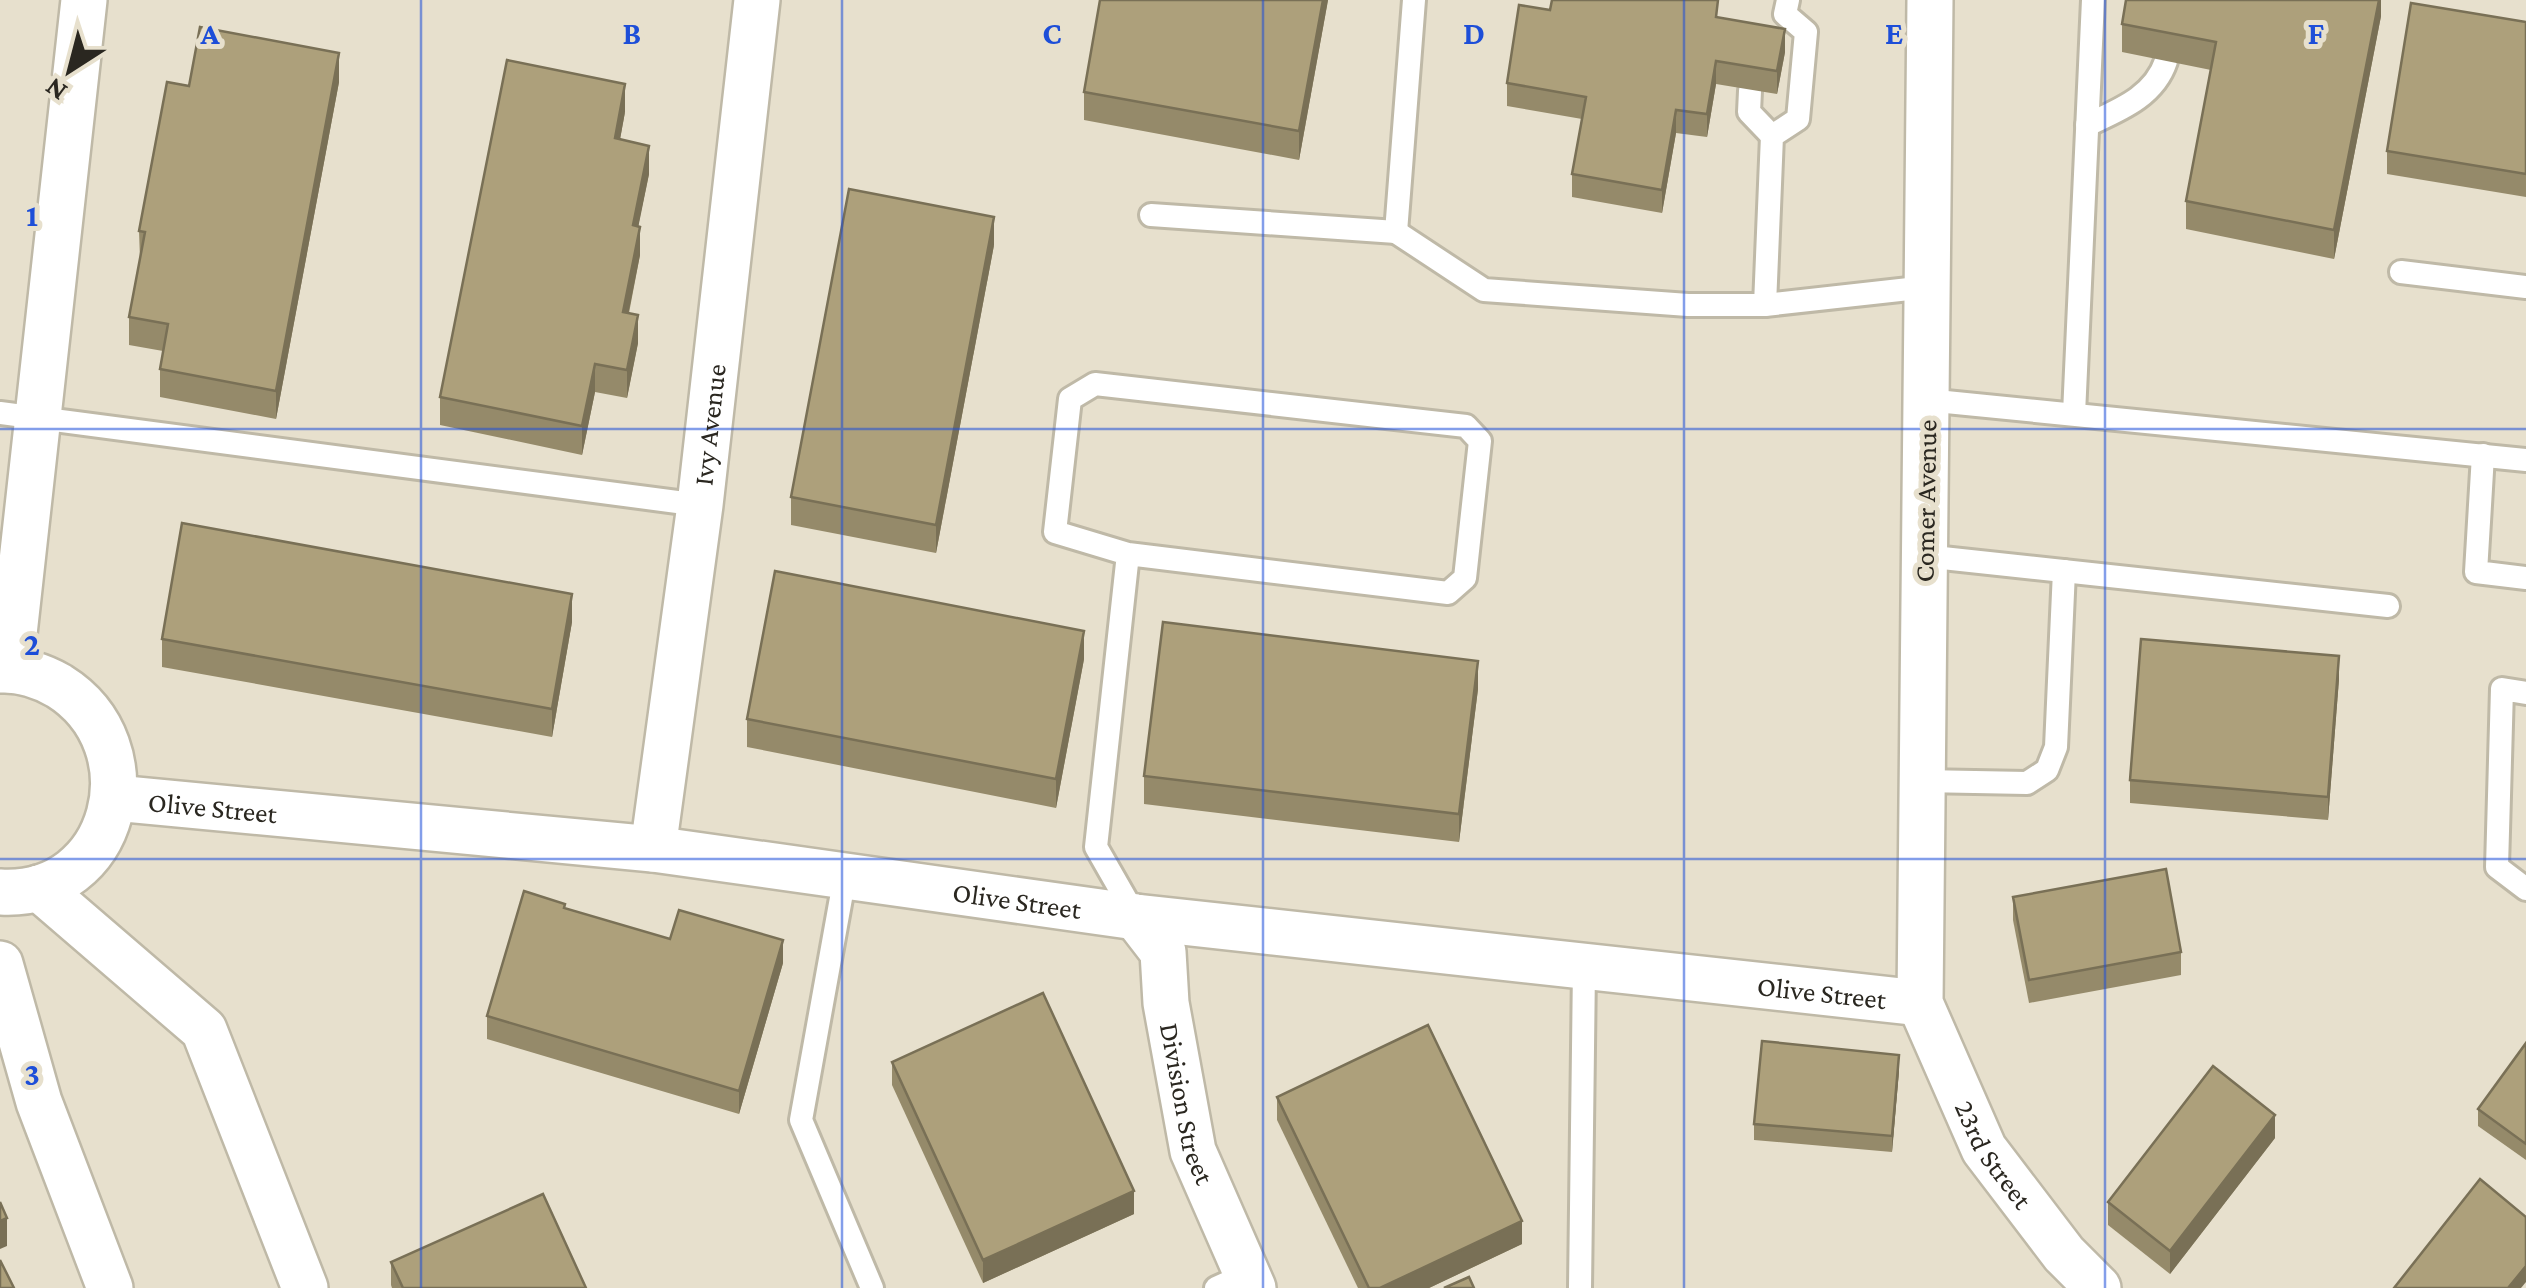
<svg xmlns="http://www.w3.org/2000/svg" width="2526" height="1288" font-family="'Crimson Pro',serif">
  <rect width="100%" height="100%" fill="#e7e0cd"/>
  <g fill="none" stroke-linecap="round" stroke-linejoin="round">
    <g stroke="#bfb9a7" stroke-width="28">
      <g id="service">
        <path d="M1750,91l-1,21 23,24"/>
        <path d="M2087,125c32,-15 67,-28 79,-64"/>
        <path d="M1151,215l245,17 18,-232"/>
        <path d="M1396,232l88,58 204,15h77l162,-18"/>
        <path d="M2401,272l125,15"/>
        <path d="M1765,305l7,-169 26,-17 8,-87 -21,-18 3,-14"/>
        <path d="M1926,400l600,60"/>
        <path d="M0,413l700,92"/>
        <path d="M2074,414l19,-414"/>
        <path d="M2483,455l-7,117 50,6"/>
        <path d="M1128,554l-73,-22 15,-133 25,-15 371,42 14,15 -15,137 -17,15 -320,-39 -32,293 40,70"/>
        <path d="M1924,556l464,50"/>
        <path d="M2526,693l-24,-4 -5,178 29,22"/>
        <path d="M1922,781l105,2 20,-13 9,-23 8,-176"/>
        <path d="M845,876l-44,244 71,168"/>
        <path d="M1216,1288l31,-14"/>
        <path d="M1580,1288l4,-320"/>
      </g>
    </g>
    <g stroke="#bfb9a7" stroke-width="50">
      <g id="minor">
        <path id="s1" d="M1930,0l-10,1003 64,146 80,105 34,34"/>
        <path d="M0,670c20,-1 42,6 59,16 96,60 58,213 -59,206"/>
        <path d="M10,670l74,-670"/>
        <path id="s2" d="M115,798l538,51 483,68 784,86"/>
        <path id="s3" d="M653,849l47,-344 57,-505"/>
        <path d="M39,888l165,142 101,258"/>
        <path id="s4" d="M1136,917l27,35 3,51 27,148 60,137"/>
        <path d="M0,964l39,138 71,186"/>
      </g>
    </g>
    <use href="#service" stroke="#fff" stroke-width="22"/>
    <use href="#minor" stroke="#fff" stroke-width="45"/>
  </g>
  <g fill="#958a6a">
    <path d="M1100,0h228l-29,160 -215,-40v-28z"/>
    <path d="M2381,0v16l-47,243 -148,-30v-28l25,-131 -89,-18v-28z"/>
    <path d="M1550,10l169,7 66,35 -8,42 -61,-10 -9,53 -31,-4 -14,80 -90,-16v-23l10,-55 -75,-13v-23z"/>
    <path d="M2526,22v175l-139,-23v-23z"/>
    <path d="M339,82l-63,337 -116,-22v-28l3,-18 -34,-6v-28l11,-58 -1,-28 50,-145z"/>
    <path d="M625,112l-5,27 29,35 -11,52 2,29 -11,58 9,30 -11,55 -32,-6 -13,63 -142,-30v-28z"/>
    <path d="M994,245l-58,308 -145,-28v-28z"/>
    <path d="M572,622l-20,115 -390,-70v-28z"/>
    <path d="M1084,659l-28,149 -309,-61v-28z"/>
    <path d="M2339,679l-11,141 -198,-17v-23z"/>
    <path d="M1478,689l-19,153 -315,-38v-28z"/>
    <path d="M2013,897l168,55v23l-152,28 -16,-83z"/>
    <path d="M565,908l105,31 113,24 -44,151 -252,-75v-23z"/>
    <path d="M2526,1043v117l-48,-34v-17z"/>
    <path d="M892,1062l242,152 -151,69 -91,-198z"/>
    <path d="M1899,1071l-7,81 -138,-12v-16z"/>
    <path d="M1277,1097l245,147 -93,44h-71l-81,-168z"/>
    <path d="M2275,1138l-105,136 -62,-49v-23z"/>
    <path d="M391,1262l195,26h-194l-1,-3z"/>
  </g>
  <g fill="#797056">
    <path d="M1323,0h5l-29,160v-29z"/>
    <path d="M2379,0h2v16l-47,243v-29z"/>
    <path d="M1785,29v23l-8,42v-23z"/>
    <path d="M339,53v29l-63,337v-28z"/>
    <path d="M1716,61v23l-9,53v-23z"/>
    <path d="M625,84v28l-10,55v-29z"/>
    <path d="M1676,110v23l-14,80v-23z"/>
    <path d="M649,146v28l-16,79v-28z"/>
    <path d="M994,217v28l-58,308v-28z"/>
    <path d="M640,227v28l-17,85v-28z"/>
    <path d="M638,315v28l-11,55v-28z"/>
    <path d="M595,364v28l-13,63v-29z"/>
    <path d="M572,594v28l-20,115v-28z"/>
    <path d="M1084,631v28l-28,149v-29z"/>
    <path d="M2339,656v23l-11,141v-23z"/>
    <path d="M1478,661v28l-19,153v-28z"/>
    <path d="M783,940v23l-44,151v-23z"/>
    <path d="M1899,1055v16l-7,81v-16z"/>
    <path d="M2275,1115v23l-105,136v-23z"/>
    <path d="M1134,1191v23l-151,69v-23z"/>
    <path d="M7,1218v28l-7,3v-28z"/>
    <path d="M1522,1221v23l-93,44h-49z"/>
    <path d="M2526,1266v16l-5,6h-13z"/>
  </g>
  <g fill="#ada07b" stroke="#797056" stroke-width="2.5">
    <path d="M1100,0h223l-24,131 -215,-39z"/>
    <path d="M1552,0h166l-2,17 69,12 -8,42 -61,-10 -9,53 -31,-4 -14,80 -90,-16 14,-77 -79,-14 12,-78 31,5z"/>
    <path d="M2126,0h253l-45,230 -148,-29 30,-159 -94,-18z"/>
    <path d="M2411,3l115,19v152l-139,-23z"/>
    <path d="M200,27l139,26 -63,338 -116,-22 8,-45 -39,-7 16,-85 -6,-1 28,-149 22,4z"/>
    <path d="M507,60l118,24 -10,54 34,8 -16,79 7,2 -17,85 15,3 -11,55 -32,-6 -13,62 -142,-29z"/>
    <path d="M849,189l145,28 -58,308 -145,-28z"/>
    <path d="M182,523l390,71 -20,115 -390,-70z"/>
    <path d="M775,571l309,60 -28,148 -309,-60z"/>
    <path d="M1163,622l315,39 -19,153 -315,-38z"/>
    <path d="M2141,639l198,17 -11,141 -198,-17z"/>
    <path d="M2166,869l15,83 -152,28 -16,-83z"/>
    <path d="M524,891l41,13 -1,4 106,31 9,-29 104,30 -44,151 -252,-75z"/>
    <path d="M1043,993l91,198 -151,69 -91,-198z"/>
    <path d="M1428,1025l94,196 -142,67h-11l-92,-191z"/>
    <path d="M1762,1041l137,14 -7,81 -138,-12z"/>
    <path d="M2526,1043v101l-48,-35z"/>
    <path d="M2213,1066l62,49 -105,136 -62,-49z"/>
    <path d="M2480,1179l46,38v49l-18,22h-114z"/>
    <path d="M543,1194l43,94h-183l-12,-26z"/>
    <path d="M0,1202l7,16 -7,3z"/>
    <path d="M0,1260l14,28h-14z"/>
    <path d="M1469,1277l5,11h-30z"/>
  </g>
  <path fill="none" stroke="#1d4ed8" stroke-width="2.5" stroke-opacity="0.55" d="M421,0v1288M842,0v1288M1263,0v1288M1684,0v1288M2105,0v1288M0,429h2526M0,859h2526"/>
  <g text-anchor="middle" stroke-width="10" stroke-linejoin="round" paint-order="stroke">
    <g font-size="28" fill="#2a2720" stroke="#e7e0cd">
      <text dy="10" stroke="none"><textPath href="#s3" startOffset="428">Ivy Avenue</textPath></text>
      <text transform="translate(1925 501) rotate(-89)" y="10">Comer Avenue</text>
      <text dy="10" stroke="none"><textPath href="#s2" startOffset="98">Olive Street</textPath></text>
      <text dy="10" stroke="none"><textPath href="#s2" startOffset="908">Olive Street</textPath></text>
      <text dy="10" stroke="none"><textPath href="#s2" startOffset="1718">Olive Street</textPath></text>
      <text dy="10" stroke="none"><textPath href="#s4" startOffset="198">Division Street</textPath></text>
      <text dy="10" stroke="none"><textPath href="#s1" startOffset="1172">23rd Street</textPath></text>
    </g>
  </g>
  <g font-size="32" text-anchor="middle" font-weight="bold" fill="#1d4ed8" stroke="#e7e0cd" stroke-width="10" stroke-linejoin="round" paint-order="stroke">
    <text x="210" y="44">A</text>
    <text x="632" y="44">B</text>
    <text x="1052" y="44">C</text>
    <text x="1474" y="44">D</text>
    <text x="1894" y="44">E</text>
    <text x="2316" y="44">F</text>
    <text x="32" y="226">1</text>
    <text x="32" y="655">2</text>
    <text x="32" y="1085">3</text>
  </g>
  <g transform="translate(70 70) rotate(216)" stroke="#e7e0cd" stroke-width="8" paint-order="stroke">
  <path d="M0-8L18 38L0 25L-18 38Z" fill="#2a2720"/>
  <text y="-15" font-size="28" font-weight="bold" text-anchor="middle" fill="#2a2720">N</text>
  </g>
</svg>
